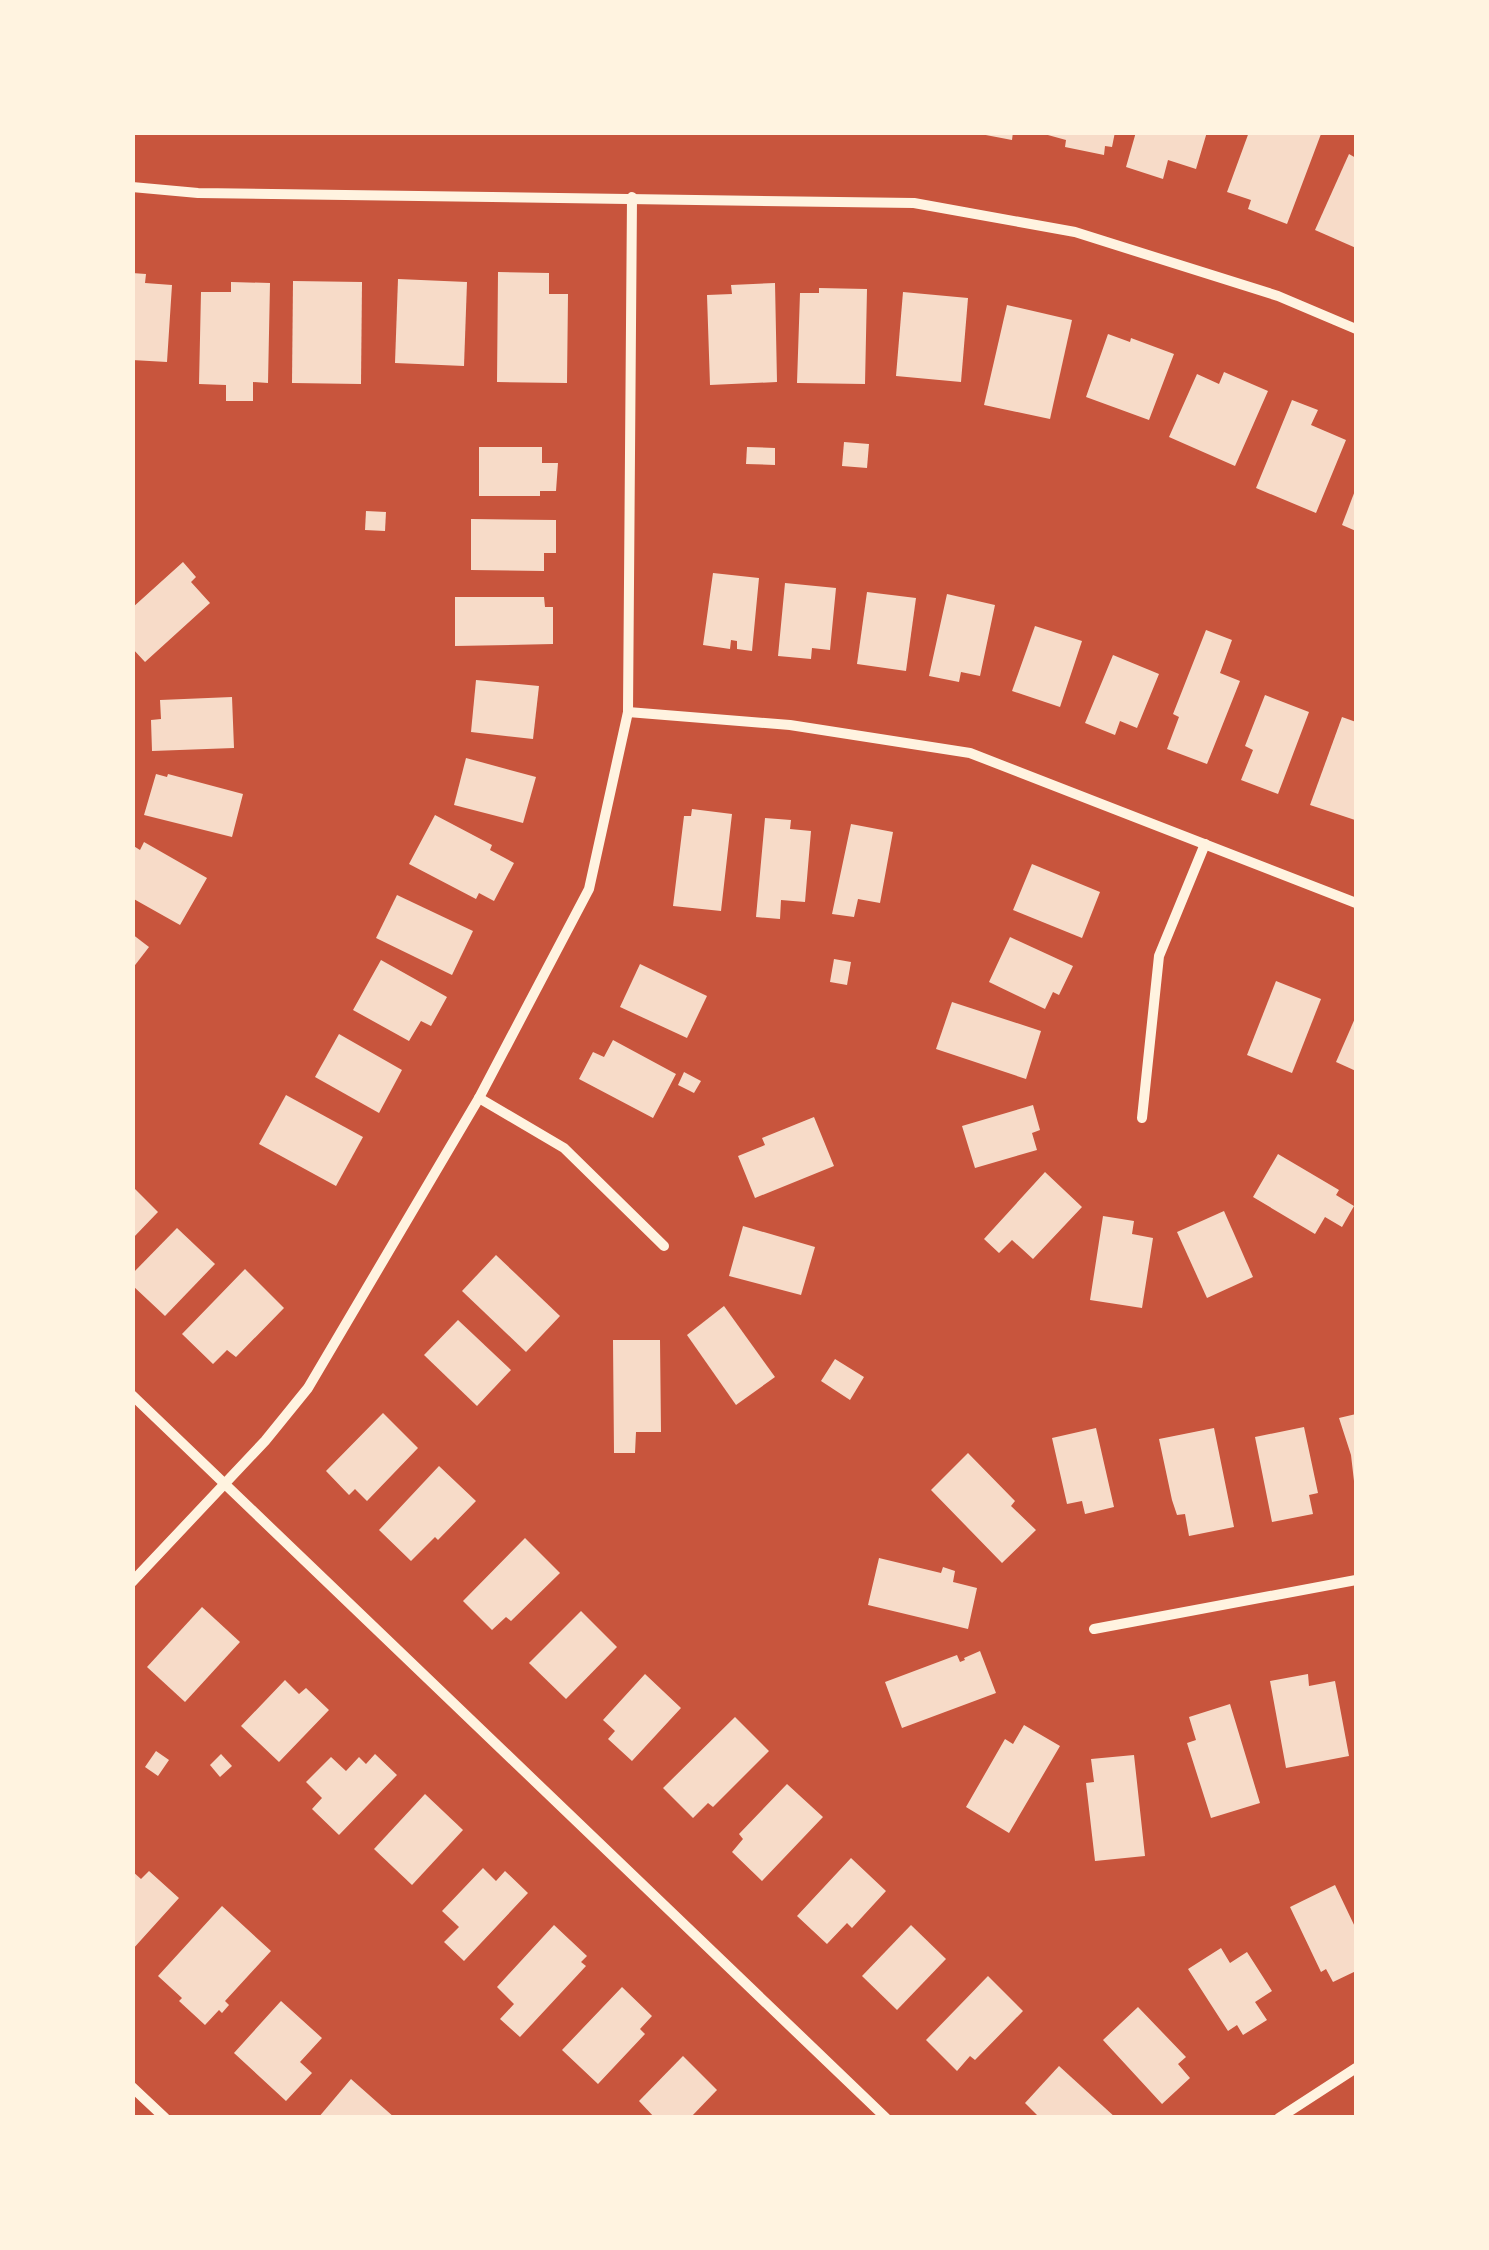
<svg xmlns="http://www.w3.org/2000/svg" width="1489" height="2250" font-family="Poppins,sans-serif">
  <rect width="100%" height="100%" fill="#c8553d"/>
  <g fill="#f7dbc8">
    <path d="M970,132h43l-1,8z"/>
    <path d="M1037,132h78l-3,15 -7,-1 -1,9 -39,-8 1,-7z"/>
    <path d="M1136,132h71l-11,37 -28,-9 -5,19 -37,-12z"/>
    <path d="M1249,132l72,2 -34,90 -39,-15 3,-9 -24,-8z"/>
    <path d="M1349,154l7,4v90l-41,-18z"/>
    <path d="M498,272l51,1v21h19l-1,89 -70,-1z"/>
    <path d="M132,273l14,1 -1,9 27,2 -5,77 -35,-2z"/>
    <path d="M398,279l69,3 -3,84 -69,-3z"/>
    <path d="M293,281l69,1 -1,102 -69,-1z"/>
    <path d="M231,282l39,1 -2,100 -15,-1v19h-27v-16l-27,-1 2,-92h30z"/>
    <path d="M775,283l2,99 -67,3 -3,-90 25,-1 -1,-9z"/>
    <path d="M819,288l48,1 -2,95 -68,-1 3,-90h19z"/>
    <path d="M903,292l65,6 -7,84 -65,-6z"/>
    <path d="M1007,305l65,15 -22,99 -66,-14z"/>
    <path d="M1108,334l22,8 1,-4 43,16 -25,66 -63,-23z"/>
    <path d="M1224,372l44,19 -33,75 -66,-29 28,-63 22,10z"/>
    <path d="M1292,400l26,10 -7,15 35,15 -30,73 -60,-25z"/>
    <path d="M844,442l25,2 -2,24 -25,-2z"/>
    <path d="M479,447h63v16h16l-2,28h-16v5h-61z"/>
    <path d="M747,447l28,1v17l-29,-1z"/>
    <path d="M1356,488v43l-14,-6z"/>
    <path d="M366,511l20,1 -1,19 -20,-1z"/>
    <path d="M471,519l85,1v33h-12v18l-73,-1z"/>
    <path d="M183,562l13,15 -5,5 19,21 -65,59 -13,-14v-40z"/>
    <path d="M713,573l46,5 -7,73 -15,-2v-8l-6,-1 -1,9 -27,-4z"/>
    <path d="M785,583l51,5 -6,62 -18,-2 -1,11 -33,-3z"/>
    <path d="M867,592l49,6 -10,73 -49,-7z"/>
    <path d="M947,594l48,11 -15,71 -19,-4 -2,10 -30,-6z"/>
    <path d="M455,597h89l1,10h8v37l-98,2z"/>
    <path d="M1035,626l47,15 -22,66 -48,-16z"/>
    <path d="M1206,630l26,10 -12,33 20,8 -33,83 -40,-15 12,-32 -6,-3z"/>
    <path d="M1113,655l46,19 -22,54 -17,-7 -5,14 -30,-12z"/>
    <path d="M476,680l63,6 -6,53 -62,-7z"/>
    <path d="M1265,695l44,17 -31,82 -37,-14 12,-30 -8,-4z"/>
    <path d="M232,697l2,51 -82,3 -1,-31 10,-1 -1,-19z"/>
    <path d="M1342,717l14,5 -1,98 -45,-15z"/>
    <path d="M466,758l70,19 -13,46 -69,-18z"/>
    <path d="M156,774l11,3 1,-3 75,20 -11,43 -88,-22z"/>
    <path d="M692,809l40,5 -11,97 -48,-5 11,-90h7z"/>
    <path d="M435,815l57,30 -2,5 24,13 -20,38 -15,-8 -3,6 -67,-35z"/>
    <path d="M765,818l26,2 -1,9 21,2 -6,71 -24,-2 -1,19 -24,-2z"/>
    <path d="M851,824l42,8 -13,71 -22,-4 -4,18 -22,-3z"/>
    <path d="M144,842l63,36 -27,47 -48,-27v-53l8,5z"/>
    <path d="M1032,864l68,28 -18,46 -69,-28z"/>
    <path d="M397,895l76,36 -21,44 -76,-37z"/>
    <path d="M132,934l17,13 -17,22z"/>
    <path d="M1010,937l63,29 -14,29 -6,-3 -8,17 -56,-27z"/>
    <path d="M834,959l17,3 -4,23 -17,-3z"/>
    <path d="M381,960l66,37 -16,29 -10,-5 -12,20 -56,-31z"/>
    <path d="M640,964l67,32 -20,42 -67,-31z"/>
    <path d="M1276,981l45,18 -29,74 -45,-18z"/>
    <path d="M952,1002l89,29 -15,48 -90,-30z"/>
    <path d="M1356,1016v55l-20,-9z"/>
    <path d="M339,1034l63,36 -23,43 -64,-36z"/>
    <path d="M613,1040l63,34 -23,44 -74,-39 14,-27 11,5z"/>
    <path d="M684,1072l17,9 -7,12 -16,-8z"/>
    <path d="M286,1095l77,42 -27,49 -77,-42z"/>
    <path d="M1033,1105l7,25 -8,3 5,17 -62,18 -13,-42z"/>
    <path d="M814,1117l20,49 -79,32 -17,-42 27,-11 -3,-7z"/>
    <path d="M1278,1154l61,36 -3,5 18,11 -12,21 -17,-10 -10,17 -62,-37z"/>
    <path d="M1045,1172l37,35 -49,52 -21,-19 -13,13 -15,-14z"/>
    <path d="M132,1186l26,26 -26,27z"/>
    <path d="M1224,1211l29,66 -46,21 -30,-66z"/>
    <path d="M1103,1216l31,5 -2,13 21,4 -11,70 -52,-8z"/>
    <path d="M743,1226l72,21 -14,48 -72,-19z"/>
    <path d="M177,1228l38,36 -50,52 -33,-31v-11z"/>
    <path d="M496,1255l64,61 -34,36 -64,-61z"/>
    <path d="M245,1269l39,39 -48,49 -9,-7 -14,14 -31,-30z"/>
    <path d="M724,1306l51,71 -39,28 -49,-70z"/>
    <path d="M458,1320l53,50 -34,36 -53,-51z"/>
    <path d="M613,1340h47l1,92h-25l-1,21h-21z"/>
    <path d="M835,1359l29,18 -14,23 -29,-19z"/>
    <path d="M383,1413l35,35 -51,53 -12,-12 -6,6 -23,-24z"/>
    <path d="M1356,1414v67h-2l-3,-26 -12,-37z"/>
    <path d="M1304,1427l14,66 -9,2 4,19 -41,8 -17,-85z"/>
    <path d="M1096,1428l18,79 -29,7 -3,-13 -15,3 -15,-66z"/>
    <path d="M1214,1428l20,99 -45,9 -4,-22 -8,1 -5,-15 -13,-61z"/>
    <path d="M968,1453l47,48 -4,5 25,24 -34,33 -71,-73z"/>
    <path d="M439,1466l37,35 -38,39 -3,-3 -24,24 -32,-31z"/>
    <path d="M525,1538l35,35 -49,48 -5,-4 -14,13 -29,-29z"/>
    <path d="M879,1558l62,15 2,-6 12,4 -2,11 24,6 -9,41 -100,-24z"/>
    <path d="M202,1607l38,35 -55,60 -38,-35z"/>
    <path d="M581,1611l36,36 -51,52 -37,-36z"/>
    <path d="M980,1651l16,42 -94,35 -17,-46 72,-27 3,7 5,-2 -1,-2z"/>
    <path d="M645,1674l36,34 -49,53 -24,-22 7,-8 -12,-11z"/>
    <path d="M1308,1674l1,12 26,-5 14,75 -63,12 -16,-87z"/>
    <path d="M285,1680l14,14 7,-6 23,22 -50,52 -38,-36z"/>
    <path d="M1230,1704l30,99 -49,15 -24,-75 9,-3 -7,-23z"/>
    <path d="M735,1717l34,34 -56,56 -5,-4 -15,15 -30,-30z"/>
    <path d="M1024,1725l36,21 -51,87 -43,-26 39,-68 8,5z"/>
    <path d="M156,1751l13,9 -11,16 -13,-9z"/>
    <path d="M221,1754l11,12 -12,11 -10,-12z"/>
    <path d="M375,1754l22,21 -58,60 -27,-26 10,-11 -16,-16 25,-25 15,14 13,-14 7,7z"/>
    <path d="M1134,1755l11,101 -50,5 -9,-78 8,-1 -3,-23z"/>
    <path d="M787,1784l36,33 -61,64 -30,-29 11,-13 -4,-5z"/>
    <path d="M425,1794l38,36 -51,55 -38,-36z"/>
    <path d="M851,1858l35,33 -34,37 -5,-5 -20,21 -30,-28z"/>
    <path d="M483,1868l13,13 9,-10 23,22 -64,68 -20,-19 15,-15 -17,-16z"/>
    <path d="M132,1871l9,8 8,-8 30,27 -47,52z"/>
    <path d="M1335,1885l21,44v42l-23,11 -7,-13 -5,3 -31,-65z"/>
    <path d="M222,1906l49,45 -46,50 4,4 -7,8 -3,-3 -14,15 -26,-24 3,-3 -24,-22z"/>
    <path d="M554,1925l33,31 -6,6 5,4 -66,71 -20,-18 14,-15 -17,-17z"/>
    <path d="M911,1925l35,34 -49,51 -35,-34z"/>
    <path d="M1221,1948l9,15 17,-11 25,39 -17,11 12,18 -24,15 -6,-10 -9,6 -40,-62z"/>
    <path d="M988,1976l35,35 -48,49 -5,-4 -13,15 -31,-31z"/>
    <path d="M622,1987l30,29 -12,13 5,5 -47,50 -36,-34z"/>
    <path d="M281,2001l41,37 -22,24 12,11 -26,28 -52,-48z"/>
    <path d="M1138,2007l48,50 -8,7 12,14 -28,26 -59,-64z"/>
    <path d="M683,2056l34,34 -27,28h-35l-16,-17z"/>
    <path d="M1059,2066l57,52h-76l-15,-15z"/>
    <path d="M351,2079l44,39h-77z"/>
  </g>
  <g fill="none" stroke-linecap="round" stroke-linejoin="round">
    <g stroke="#fff3e0" stroke-width="10">
      <path d="M132,187l66,6 716,10 161,29 203,64 78,33"/>
      <path d="M628,712l162,13 180,28 386,150"/>
      <path d="M479,1098l85,50 100,98"/>
      <path d="M1142,1118l17,-162 46,-112"/>
      <path d="M132,1395l754,723"/>
      <path d="M132,1582l133,-141 43,-53 171,-290 110,-209 39,-177 4,-515"/>
      <path d="M1094,1629l262,-49"/>
      <path d="M132,2087l33,31"/>
      <path d="M1279,2118l77,-50"/>
    </g>
  </g>
  <rect width="1489" height="2250" fill="none" stroke="#fff3e0" stroke-width="270"/>
</svg>
